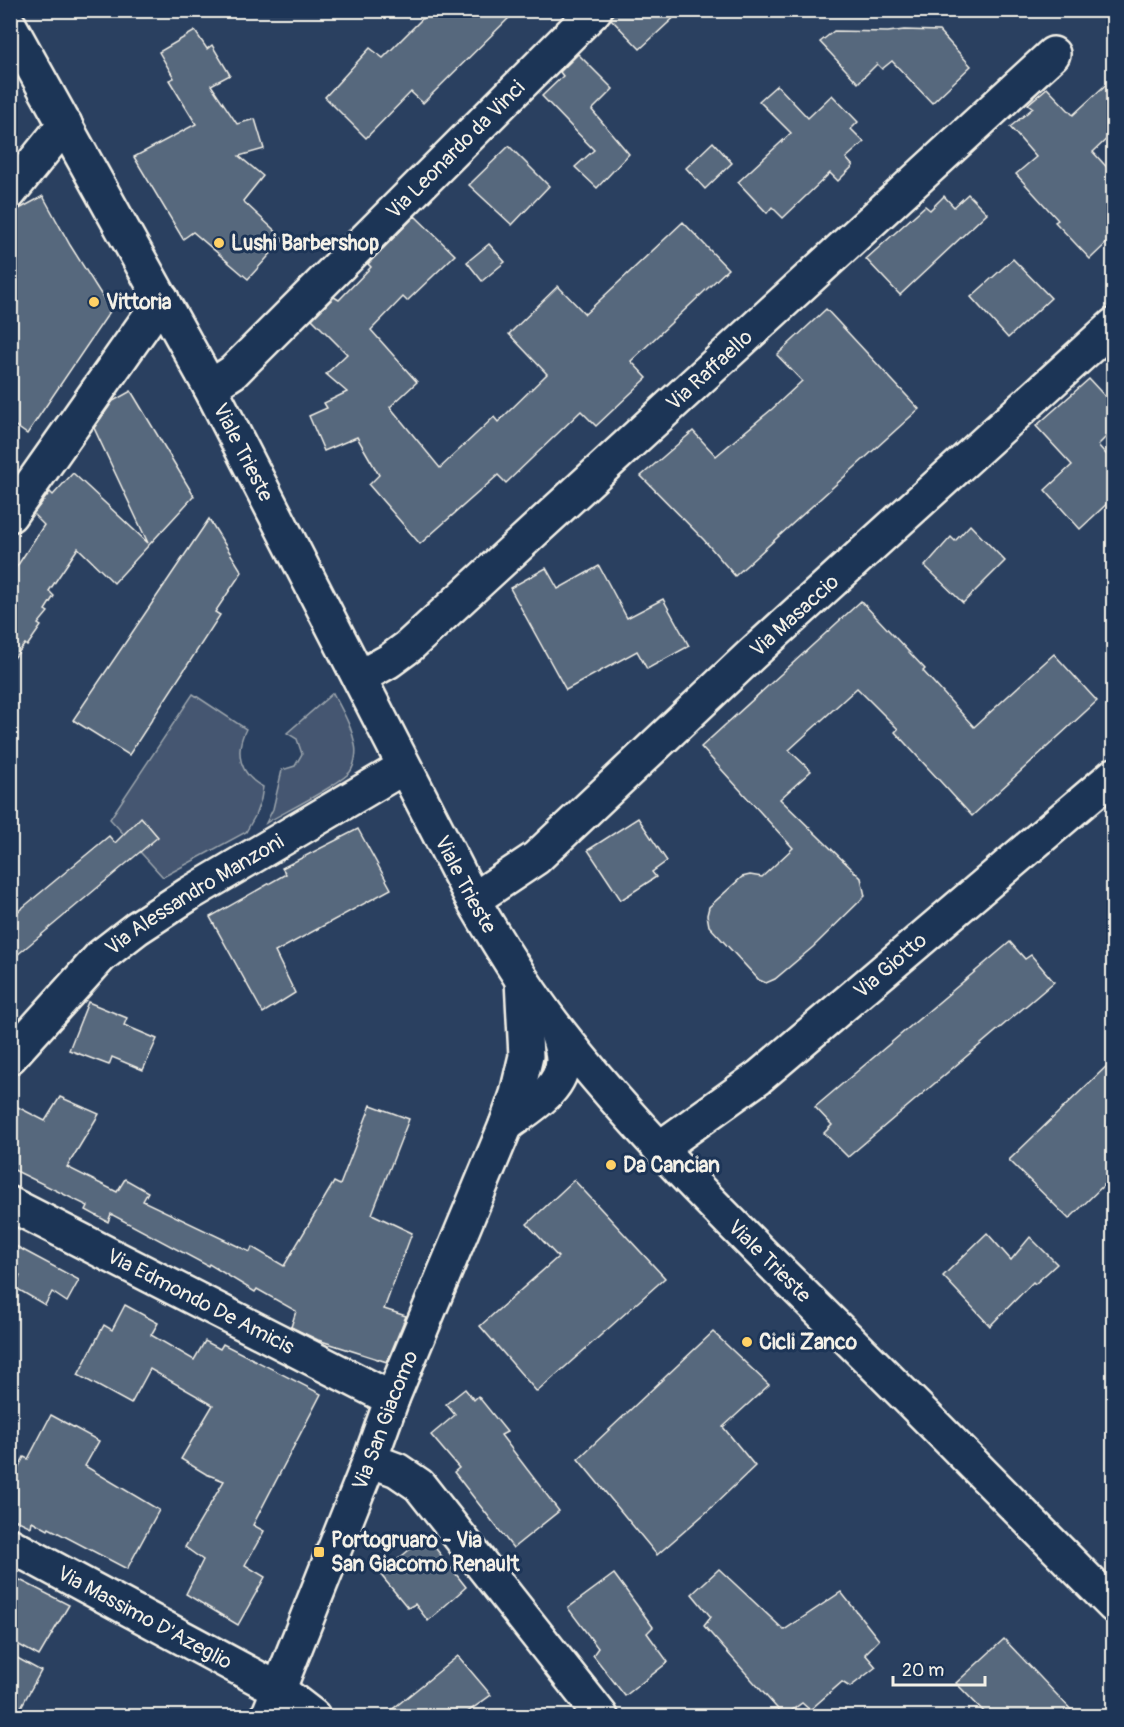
<svg xmlns="http://www.w3.org/2000/svg" width="1124" height="1727" font-family="Pangolin,sans-serif">
  <rect width="100%" height="100%" fill="#2a4060"/>
  <filter id="ink" filterUnits="userSpaceOnUse"><feTurbulence type="fractalNoise" baseFrequency=".0167" numOctaves="2"/><feDisplacementMap in="SourceGraphic" scale="12" xChannelSelector="R" yChannelSelector="G"/><feConvolveMatrix kernelMatrix="1 2 1 2 8 2 1 2 1" color-interpolation-filters="sRGB"/></filter>
  <g filter="url(#ink)">
    <g fill="#445771" stroke="#9ca4ac" stroke-width="1.5">
      <path d="M333,693c9,17 19,34 22,52 2,7 0,20 -5,27 -9,12 -67,41 -84,51l7,-14 9,-39 13,-4 7,-12 -5,-15 -10,-6z"/>
      <path d="M193,694l53,35c-12,23 -6,46 17,58l-2,12 -6,17 -9,16 -83,45 -53,-58z"/>
    </g>
    <g fill="#56677d" stroke="#f4f1e8" stroke-width="1.5">
      <path d="M431,10h86l-94,93 -12,-11 -45,46 -41,-41 45,-49 13,10z"/>
      <path d="M613,10h69l-42,39 -29,-30z"/>
      <path d="M904,30l35,1 32,35 -39,37 -40,-42 -10,8 -5,-5 -19,19 -38,-41 14,-11 54,1z"/>
      <path d="M195,31l12,18 5,-4 18,30 -19,10 26,39 18,-5 9,30 -25,7 24,20 -20,25 41,38 -36,40 -55,-47 -10,7 -49,-82 62,-33 -27,-44 5,-2 -15,-26z"/>
      <path d="M578,54l35,35 -21,21 37,44 -32,34 -22,-21 19,-17 -52,-54 21,-20 -3,-4z"/>
      <path d="M1113,78v55l-20,19 20,22v63l-23,22 -35,-37 3,-2 -42,-46 20,-17 -26,-30 23,-19 -5,-4 19,-16 26,27z"/>
      <path d="M777,85l31,33 24,-23 26,27 -7,7 13,13 -18,16 7,8 -15,15 -8,-8 -47,45 -11,-11 -5,6 -29,-31 53,-49 -32,-32z"/>
      <path d="M713,142l19,21 -27,26 -19,-21z"/>
      <path d="M509,146l40,40 -37,39 -43,-40z"/>
      <path d="M968,194l19,19 -87,82 -34,-36 59,-53 5,4 14,-14 10,11z"/>
      <path d="M43,196l27,49 41,65 -84,124 -17,-12v-208z"/>
      <path d="M415,216l40,39 -48,46 -4,-4 -32,33 46,52 -27,25 50,61 54,-51 4,5 49,-48 -38,-40 49,-48 27,28 98,-92 45,47 -97,92 16,17 -51,48 -15,-15 -75,72 -8,-8 -78,69 -51,-59 10,-10 -22,-38 -33,14 -15,-35 18,-8 -3,-5 23,-11 -21,-18 21,-20 -35,-35 22,-22 5,3 32,-33 -3,-3z"/>
      <path d="M489,244l16,18 -23,19 -15,-19z"/>
      <path d="M1013,259l38,39 -43,40 -37,-41z"/>
      <path d="M826,309l93,100 -184,167 -31,-36 -63,-64 52,-45 23,25 56,-47 30,-28 -25,-26z"/>
      <path d="M1089,379l24,26v25l-15,15 15,17v36l-33,31 -35,-39 27,-25 -36,-39z"/>
      <path d="M131,391l63,105 -80,87 -36,-35 -29,43 5,5 -9,14 3,2 -10,12 3,2 -14,20 -2,-2 -15,19v-86l34,-52 -11,-11 17,-22 3,3 20,-22 75,70 -54,-115 19,-27z"/>
      <path d="M209,519l33,53 -27,40 5,3 -91,140 -56,-35z"/>
      <path d="M970,525l35,36 -42,42 -38,-37 26,-29 4,4z"/>
      <path d="M599,566l28,52 36,-19 26,47 -42,23 -10,-18 -71,39 -56,-102 36,-20 12,21z"/>
      <path d="M861,601l64,68 -2,2 51,56 80,-73 43,47 -125,115 -77,-84 3,-3 -41,-41 -68,62 22,21 -31,28 81,79 4,18 -52,51 -38,32 -9,4 -7,-3 -50,-54 -2,-11 2,-8 33,-30 8,-2 12,2 31,-29 -92,-101z"/>
      <path d="M141,817l17,20 -148,124v-43l99,-82 6,7z"/>
      <path d="M638,818l29,43 -15,11 4,5 -35,23 -33,-50z"/>
      <path d="M358,829l33,60 -116,63 20,41 -32,20 -53,-96 76,-43 -4,-6z"/>
      <path d="M1010,942l15,17 6,-4 23,27 -206,175 -24,-24 8,-8 -17,-18z"/>
      <path d="M88,1002l39,16 -3,7 33,14 -14,31 -31,-13 -3,8 -40,-15z"/>
      <path d="M1113,1060v116l-44,43 -60,-59z"/>
      <path d="M60,1097l39,17 -32,53 50,25 8,-13 23,13 -5,9 107,51 2,-5 32,19 50,-84 6,3 31,-80 38,14 -37,95 40,19 -28,76 22,7 -19,46 -69,-22 -27,-13 5,-16 -39,-22 -2,3 -46,-28 -1,2 -97,-52 -3,8 -22,-12 2,-4 -78,-38v-65l35,18z"/>
      <path d="M574,1180l91,98 -128,114 -57,-66 78,-69 -31,-33z"/>
      <path d="M987,1233l24,27 19,-23 27,27 -22,20 -2,-2 -43,44 -47,-50z"/>
      <path d="M10,1243l69,37 -12,22 -15,-10 -7,13 -31,-18 6,-11 -10,-6z"/>
      <path d="M125,1305l33,18 -7,12 43,25 11,-19 15,8 3,-5 98,50 -68,131 11,6 -19,34 20,12 -27,48 -52,-31 17,-34 -18,-13 39,-66 -18,-7 -25,-15 32,-54 -63,-36 -19,35 -53,-29 26,-50 8,5z"/>
      <path d="M713,1332l56,53 -46,42 32,39 -45,43 -53,46 -79,-96z"/>
      <path d="M465,1389l9,11 4,-4 29,36 -6,3 58,76 -46,37 -59,-76 5,-4 -28,-33 24,-20 -9,-11z"/>
      <path d="M51,1415l48,26 -14,25 74,44 -32,59 -78,-41 -1,2 -16,-9 -1,6 -21,-10v-34l14,-26 4,2z"/>
      <path d="M426,1536l40,51 -38,34 -13,-17 -7,4 -28,-34z"/>
      <path d="M719,1569l65,61 57,-38 38,48 -14,14 11,13 -26,20 -8,-5 -32,28 -8,-7 -18,13 -80,-90 7,-9 -19,-23z"/>
      <path d="M614,1574l39,53 -6,6 21,29 -43,34 -32,-41 5,-7 -30,-40z"/>
      <path d="M10,1575l59,30 -30,51 -29,-16z"/>
      <path d="M1004,1639l73,77h-89l-32,-33z"/>
      <path d="M10,1654l31,17 -25,45h-6z"/>
      <path d="M458,1656l33,39 -29,21h-78z"/>
    </g>
    <g fill="none" stroke-linecap="round" stroke-linejoin="round">
      <g stroke="#f4f1e8" stroke-width="38">
        <g id="street">
          <path d="M10,192l55,-68"/>
          <path id="s1" d="M210,387l23,-15 362,-362"/>
          <path d="M10,515l152,-216"/>
          <path id="s2" d="M360,677l29,-16 19,-14 645,-593"/>
          <path id="s3" d="M473,900l63,-42 216,-204 362,-329"/>
          <path id="s4" d="M660,1148l99,-71 355,-302"/>
          <path id="s5" d="M10,1204l382,195"/>
          <path d="M370,1460l27,10 22,15 182,231"/>
          <path d="M278,1689l35,27"/>
        </g>
      </g>
      <g stroke="#f4f1e8" stroke-width="38">
        <g id="secondary">
          <path id="s6" d="M10,26l200,361 263,513c25,43 51,86 81,125 82,106 180,201 275,295 96,94 190,191 285,286"/>
          <path id="s7" d="M10,1057l91,-101 36,-28 52,-34 215,-127"/>
          <path d="M506,1125c22,-17 57,-35 57,-66 0,-10 -5,-22 -8,-32"/>
          <path id="s8" d="M10,1545l268,144"/>
          <path id="s9" d="M268,1716l102,-256 22,-61 114,-274 11,-31 9,-38 -4,-76"/>
        </g>
      </g>
      <use href="#street" stroke="#1d3557" stroke-width="33"/>
      <use href="#secondary" stroke="#1d3557" stroke-width="33"/>
    </g>
  </g>
  <g fill="#ffd166" stroke="#1d3557" stroke-width="2">
    <circle cx="219" cy="243" r="6"/>
    <circle cx="94" cy="302" r="6"/>
    <circle cx="611" cy="1165" r="6"/>
    <circle cx="747" cy="1342" r="6"/>
    <rect x="313" y="1546" width="12" height="12" rx="3"/>
  </g>
  <g text-anchor="middle" stroke-width="6" stroke-linejoin="round" paint-order="stroke">
    <g font-size="21" fill="#f4f1e8" stroke="#1d3557">
      <text dy="7" stroke="none"><textPath href="#s1" startOffset="342">Via Leonardo da Vinci</textPath></text>
      <text dy="7" stroke="none"><textPath href="#s2" startOffset="466">Via Raffaello</textPath></text>
      <text dy="7" stroke="none"><textPath href="#s6" startOffset="486">Viale Trieste</textPath></text>
      <text dy="7" stroke="none"><textPath href="#s3" startOffset="430">Via Masaccio</textPath></text>
      <text dy="7" stroke="none"><textPath href="#s6" startOffset="972">Viale Trieste</textPath></text>
      <text dy="7" stroke="none"><textPath href="#s7" startOffset="248">Via Alessandro Manzoni</textPath></text>
      <text dy="7" stroke="none"><textPath href="#s4" startOffset="294">Via Giotto</textPath></text>
      <text dy="7" stroke="none"><textPath href="#s6" startOffset="1458">Viale Trieste</textPath></text>
      <text dy="7" stroke="none"><textPath href="#s5" startOffset="214">Via Edmondo De Amicis</textPath></text>
      <text dy="7" stroke="none"><textPath href="#s9" startOffset="318">Via San Giacomo</textPath></text>
      <text dy="7" stroke="none"><textPath href="#s8" startOffset="153">Via Massimo D'Azeglio</textPath></text>
    </g>
    <g font-size="21" font-weight="bold" fill="#f4f1e8" stroke="#1d3557" text-anchor="start">
      <text x="231" y="250">Lushi Barbershop</text>
      <text x="106" y="309">Vittoria</text>
      <text x="623" y="1172">Da Cancian</text>
      <text x="759" y="1349">Cicli Zanco</text>
      <text x="331" y="1547">Portogruaro - Via<tspan x="331" dy="24">San Giacomo Renault</tspan></text>
    </g>
  </g>
  <rect width="1124" height="1727" fill="none" stroke="#1d3557" stroke-width="36"/>
  <rect x="18" y="18" width="1088" height="1691" fill="none" stroke="#f4f1e8" stroke-width="2" filter="url(#ink)"/>
  <path d="M893 1676v9h92v-9" fill="none" stroke="#f4f1e8" stroke-width="3"/>
  <text x="902" y="1676" font-size="18" fill="#f4f1e8" stroke="#1d3557" stroke-width="4.5" paint-order="stroke">20 m</text>
</svg>
